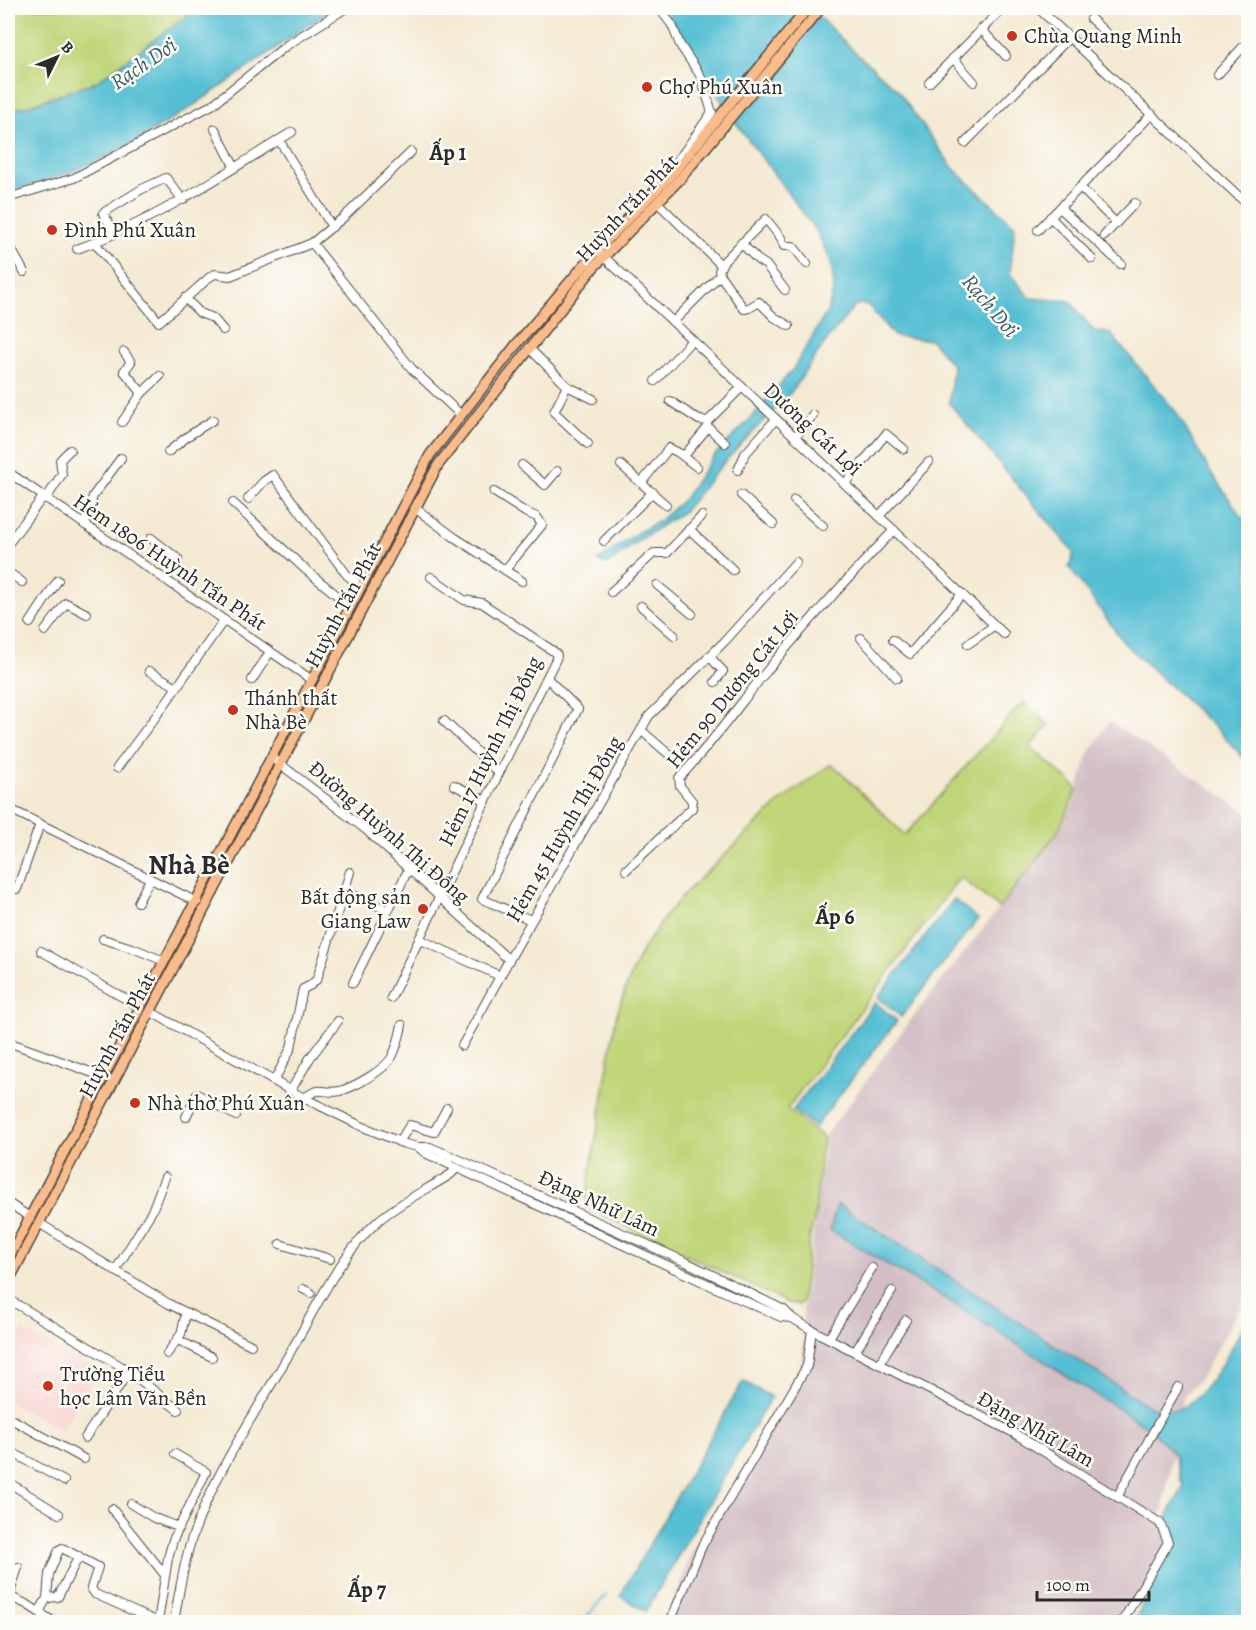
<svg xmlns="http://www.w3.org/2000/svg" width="1256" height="1630" font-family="Alegreya,serif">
  <rect width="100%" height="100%" fill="#fdfcf7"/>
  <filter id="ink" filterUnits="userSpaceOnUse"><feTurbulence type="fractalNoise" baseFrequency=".0167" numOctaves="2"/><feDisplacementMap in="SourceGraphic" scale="12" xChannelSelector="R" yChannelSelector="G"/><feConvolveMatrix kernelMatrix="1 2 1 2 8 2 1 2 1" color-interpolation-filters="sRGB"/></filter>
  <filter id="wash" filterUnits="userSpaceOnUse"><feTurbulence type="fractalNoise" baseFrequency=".008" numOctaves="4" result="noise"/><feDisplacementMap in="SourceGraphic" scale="24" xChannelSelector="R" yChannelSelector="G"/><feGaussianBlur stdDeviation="1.35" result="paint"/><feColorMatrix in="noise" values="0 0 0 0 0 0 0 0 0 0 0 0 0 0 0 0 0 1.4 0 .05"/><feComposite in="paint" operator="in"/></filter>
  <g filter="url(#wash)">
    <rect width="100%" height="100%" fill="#f4e9d2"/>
    <path fill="#f7d0cd" d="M23,1330l76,40 -38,61 -53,-30v-43z"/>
    <path fill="#d2bec3" d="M1109,721l139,92v481l-47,83 -18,20 -22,121 8,21 -6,17 -37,66h-460l26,-69 108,-180 4,-36 -1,-27 23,-175 86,-117 146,-184 16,-33 14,-45z"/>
    <g fill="#c0d578" stroke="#768052" stroke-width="1.5">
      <path d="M8,8h190l-102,74 -72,25 -16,3z"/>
      <path d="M1023,702l26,23 -19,22 43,37 4,5 -1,3 -19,41 -58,75 -39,-31 -173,232 37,29 -3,13 -6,65 -5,18 -8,68 -4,3 -8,-1 -199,-94 -5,-12 30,-181 10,-30 15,-35 25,-37 21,-24 95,-91 48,-35 4,1 71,69z"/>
    </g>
    <g fill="#57bfd4" stroke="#417580" stroke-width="1.5">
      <path d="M198,8h136c-103,67 -202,157 -326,183v-81l16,-3 72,-25z"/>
      <path d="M660,8h150l48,47 39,34 55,78 63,59 -5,48 20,24 40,3 24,30 16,2 66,79 34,59 38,55v237l-27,-30 -96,-89 -56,-77 5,-14 -125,-150 4,-37 -22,-26 -37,-4 -26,-31 -9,-1 -6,4 -32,40 -28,42 -67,70 -43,52 -39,25 -36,27 -10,-3 39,-28 22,-12 25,-22 28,-41 39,-40 42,-49 34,-57 7,-25 -3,-25 -14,-30 -81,-109 -33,-50 -19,-35 -17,-25z"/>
      <path d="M954,899l24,20 -77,98 -23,-20z"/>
      <path d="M875,1002l22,19 -82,106 -22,-17z"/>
      <path d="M837,1204l311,202c7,1 15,4 23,4 31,-1 65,-69 77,-94v306h-114l39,-80 -6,-25 16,-30 -9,-33 -25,-26 -195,-124 -124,-74z"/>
      <path d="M743,1381l28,16 -125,214 -26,-15z"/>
    </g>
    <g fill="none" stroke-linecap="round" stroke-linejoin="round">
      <path stroke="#57bfd4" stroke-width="2" d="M582,1622l25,-28"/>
    </g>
  </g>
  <g filter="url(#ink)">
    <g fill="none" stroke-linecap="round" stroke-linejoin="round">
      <g stroke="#494844" stroke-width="10">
        <g id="minor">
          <path d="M656,8l6,4 10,13 8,20 20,30 12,37 -28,40 -25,29"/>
          <path d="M1038,8l210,197"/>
          <path d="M1091,19l17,16"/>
          <path d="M981,29l25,27"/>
          <path d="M953,58l21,24"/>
          <path d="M1217,75l26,-28 5,-2"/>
          <path d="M929,83l74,-75"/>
          <path d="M215,129l19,37"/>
          <path d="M279,140l13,-8"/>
          <path d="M965,143l106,-107"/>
          <path d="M1081,188l35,35 -12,13"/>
          <path d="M8,198l66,-20 138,-73 75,-60 59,-37"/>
          <path d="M657,202l64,63"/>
          <path d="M1060,208l61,56"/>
          <path d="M1050,217l42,42"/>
          <path d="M8,219v9"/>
          <path d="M1116,223l19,-20"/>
          <path d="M1038,230l114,-116"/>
          <path d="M115,234l-12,-21 39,-24 24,-11 17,22"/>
          <path d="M8,243l16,29"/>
          <path d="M95,243l64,79 52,-46 4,-2 15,2 82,-33 32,-26 67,-65"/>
          <path d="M312,243l100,126 49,46"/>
          <path d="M741,243l17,17 8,5 19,25"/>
          <path d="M77,249c72,-26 137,-68 202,-109l53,87"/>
          <path d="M601,254l403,380"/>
          <path d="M720,275l24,34 5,-1 10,-6 15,15 15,9"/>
          <path d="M185,298l15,15 13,5 10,12"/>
          <path d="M673,322l47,-47 -1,-4 4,-9 43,-43 15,19 3,8h9l14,18"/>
          <path d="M529,348l38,38 -13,26 34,32"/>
          <path d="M124,352l7,10 -7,9 18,22 18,-17"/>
          <path d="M655,381l37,-41"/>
          <path d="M567,386l26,13"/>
          <path d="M670,401l29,19 9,1 34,-34"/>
          <path d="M122,422l20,-29"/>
          <path d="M795,437l18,-22"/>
          <path d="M168,452l20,-16 25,-16"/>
          <path d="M684,456l24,-29 17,16"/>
          <path d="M522,465l23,20 12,-14"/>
          <path d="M621,465l45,40"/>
          <path d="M738,470l7,-16 31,-35"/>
          <path d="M8,472l304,208"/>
          <path d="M642,482l27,-34 10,5 18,14"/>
          <path d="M845,484l41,-50 18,15"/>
          <path d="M494,492l31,20 12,5 5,8 -37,45"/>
          <path d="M741,495l32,29"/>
          <path d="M46,499l16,-25 -2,-14 10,-10"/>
          <path d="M248,499l16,-18 9,-6 74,100 14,11"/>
          <path d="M794,500l29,26"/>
          <path d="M233,503l73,67 44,36"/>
          <path d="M415,508l39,29 68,44"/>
          <path d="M879,516l50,-54"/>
          <path d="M85,525l8,-29 28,-38"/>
          <path d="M689,529l44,41"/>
          <path d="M151,538l27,21"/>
          <path d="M604,541l49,-49"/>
          <path d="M8,544l35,-47"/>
          <path d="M8,572l14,10"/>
          <path d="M657,585l35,29"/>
          <path d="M611,592l43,-39h13l35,-37"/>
          <path d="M641,606l33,29"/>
          <path d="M30,623l28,-43"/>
          <path d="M45,631l21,-28 21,11"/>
          <path d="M861,638l36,40"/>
          <path d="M893,640l17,14 52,-60"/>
          <path d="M968,644l27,-19"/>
          <path d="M709,656l14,15 -8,11"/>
          <path d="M149,671l28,16"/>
          <path d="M252,680l18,-28"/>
          <path d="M444,721l55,52"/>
          <path d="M642,731l30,26"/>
          <path d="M271,757l94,72 144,131"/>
          <path d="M117,768l48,-64 59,-84"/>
          <path d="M454,785l32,16"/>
          <path d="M8,808l189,94"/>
          <path d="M626,870l66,-62v-7l-12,-15 -1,-8c30,-31 55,-66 82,-100 42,-51 87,-100 133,-148"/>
          <path d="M17,889l23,-65"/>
          <path d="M344,891l43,19"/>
          <path d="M138,902l12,-23"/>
          <path d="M531,920l-49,-21 96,-190 -30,-30"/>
          <path d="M103,939l32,10 29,12"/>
          <path d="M419,939l81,37"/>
          <path d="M41,951l99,56"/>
          <path d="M353,983l56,-115"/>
          <path d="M391,998l108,-225 57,-114 1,-4 -4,-4 -71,-48 -18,-3 -33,-23"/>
          <path d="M151,1012l153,86 57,28 44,18 13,3h12l30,13 226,102 98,48 8,8 20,12 200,102 148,91 8,19 -46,80"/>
          <path d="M8,1042l96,35"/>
          <path d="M462,1046l47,-86 140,-244 76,-75 71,-79"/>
          <path d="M274,1081l17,-33 12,-59 8,-4 6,-6 33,-107"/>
          <path d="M291,1090l19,-32 28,-37"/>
          <path d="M304,1098c19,-14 18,-3 36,-7 14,-4 45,-21 52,-34 5,-10 8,-22 10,-32"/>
          <path d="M186,1117l11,-23 39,22"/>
          <path d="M399,1142l11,-17 24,7 13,-24"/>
          <path d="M418,1147l9,7 30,14 283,131 41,18 11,1"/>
          <path d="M8,1203l22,14"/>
          <path d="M39,1223l130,81 82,41"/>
          <path d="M280,1244l50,15"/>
          <path d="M115,1271l37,-60 13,-34"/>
          <path d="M303,1289l8,4"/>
          <path d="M8,1299l121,72 -44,67"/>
          <path d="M829,1338l43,-70"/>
          <path d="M178,1340l34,17"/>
          <path d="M855,1352l37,-61"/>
          <path d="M167,1354l14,-20 5,-21"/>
          <path d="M879,1364l27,-44"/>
          <path d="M129,1371l49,39"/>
          <path d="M8,1425l5,-5 71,39"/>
          <path d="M8,1450l56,31"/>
          <path d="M8,1482l51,32"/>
          <path d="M1117,1497l61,-110"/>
          <path d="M131,1504l23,14 24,9"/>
          <path d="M112,1509l53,66"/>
          <path d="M18,1567l-9,29 19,9 26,17"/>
          <path d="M47,1598l11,-1 21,-41"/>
          <path d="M39,1612l8,-14 2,-24 10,-24 3,-2 36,19 -7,21 4,6 63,28"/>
          <path d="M158,1622l10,-64 5,-18 33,-68 -31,-18"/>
          <path d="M174,1622c5,-28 9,-57 18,-84 23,-67 65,-127 100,-189 25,-43 48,-94 86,-128 22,-19 49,-31 73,-47l6,-6"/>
          <path d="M670,1622l32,-76 105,-180 5,-36"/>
        </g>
      </g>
      <g stroke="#494844" stroke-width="12">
        <g id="major">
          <path d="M8,1259l422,-804 86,-110 81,-95 77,-78 134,-164"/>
          <path d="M8,1282l430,-817 156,-198 86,-88 141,-171"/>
        </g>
      </g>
      <use href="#minor" stroke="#fff" stroke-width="8"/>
      <use href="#major" stroke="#fabc8b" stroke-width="9"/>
    </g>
  </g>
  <g fill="#c8321e" stroke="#fdfcf7" stroke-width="2">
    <circle cx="1012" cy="36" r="6"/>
    <circle cx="647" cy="87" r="6"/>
    <circle cx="52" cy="230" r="6"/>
    <circle cx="233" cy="710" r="6"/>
    <circle cx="423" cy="909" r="6"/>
    <circle cx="135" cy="1103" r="6"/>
    <circle cx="48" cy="1386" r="6"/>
  </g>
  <g text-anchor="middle" stroke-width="5" stroke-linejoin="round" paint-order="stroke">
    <g font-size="21" fill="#2b2b2b" stroke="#fdfcf7" text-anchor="start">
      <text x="1024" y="43">Chùa Quang Minh</text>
      <text x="659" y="94">Chợ Phú Xuân</text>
      <text x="64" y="237">Đình Phú Xuân</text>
      <text x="245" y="705">Thánh thất<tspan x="245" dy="24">Nhà Bè</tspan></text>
      <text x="411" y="904" text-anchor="end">Bất động sản<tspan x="411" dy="24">Giang Law</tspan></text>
      <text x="147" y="1110">Nhà thờ Phú Xuân</text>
      <text x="60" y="1381">Trường Tiểu<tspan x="60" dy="24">học Lâm Văn Bền</tspan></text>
    </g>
    <g font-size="21" fill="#2b2b2b" stroke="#fdfcf7">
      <text transform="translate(627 208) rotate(-47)" y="7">Huỳnh Tấn Phát</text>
      <text transform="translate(813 429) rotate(43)" y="7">Dương Cát Lợi</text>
      <text transform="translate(170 562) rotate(34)" y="7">Hẻm 1806 Huỳnh Tấn Phát</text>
      <text transform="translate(343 605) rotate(-62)" y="7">Huỳnh Tấn Phát</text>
      <text transform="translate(732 689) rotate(-51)" y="7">Hẻm 90 Dương Cát Lợi</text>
      <text transform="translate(490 751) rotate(-64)" y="7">Hẻm 17 Huỳnh Thị Đồng</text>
      <text transform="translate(564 829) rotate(-60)" y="7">Hẻm 45 Huỳnh Thị Đồng</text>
      <text transform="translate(389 832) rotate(41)" y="7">Đường Huỳnh Thị Đồng</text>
      <text transform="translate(117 1035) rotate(-62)" y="7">Huỳnh Tấn Phát</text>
      <text transform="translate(599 1203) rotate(25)" y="7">Đặng Nhữ Lâm</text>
      <text transform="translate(1036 1429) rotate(30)" y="7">Đặng Nhữ Lâm</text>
    </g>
    <g font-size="22" font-style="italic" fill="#3a5f66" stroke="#fdfcf7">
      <text transform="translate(143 63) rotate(-34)" y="8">Rạch Dơi</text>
      <text transform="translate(991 305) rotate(50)" y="8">Rạch Dơi</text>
    </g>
    <g font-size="22" font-weight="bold" fill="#2b2b2b" stroke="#fdfcf7">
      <text x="448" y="160">Ấp 1</text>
      <text x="835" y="924">Ấp 6</text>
      <text x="367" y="1597">Ấp 7</text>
    </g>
    <g font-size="27" font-weight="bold" fill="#2b2b2b" stroke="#fdfcf7">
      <text x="189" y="874">Nhà Bè</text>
    </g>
  </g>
  <rect width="1256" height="1630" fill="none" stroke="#fdfcf7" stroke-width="30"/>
  <g transform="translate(57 57) rotate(47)" stroke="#fdfcf7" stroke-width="4.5" paint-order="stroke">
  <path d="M0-4.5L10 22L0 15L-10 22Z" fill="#2b2b2b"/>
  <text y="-9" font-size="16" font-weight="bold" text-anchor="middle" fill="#2b2b2b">B</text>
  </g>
  <path d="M1037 1591v9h112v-9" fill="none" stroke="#2b2b2b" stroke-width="3"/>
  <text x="1046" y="1591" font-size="18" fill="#2b2b2b" stroke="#fdfcf7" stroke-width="4.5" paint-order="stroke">100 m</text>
</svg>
